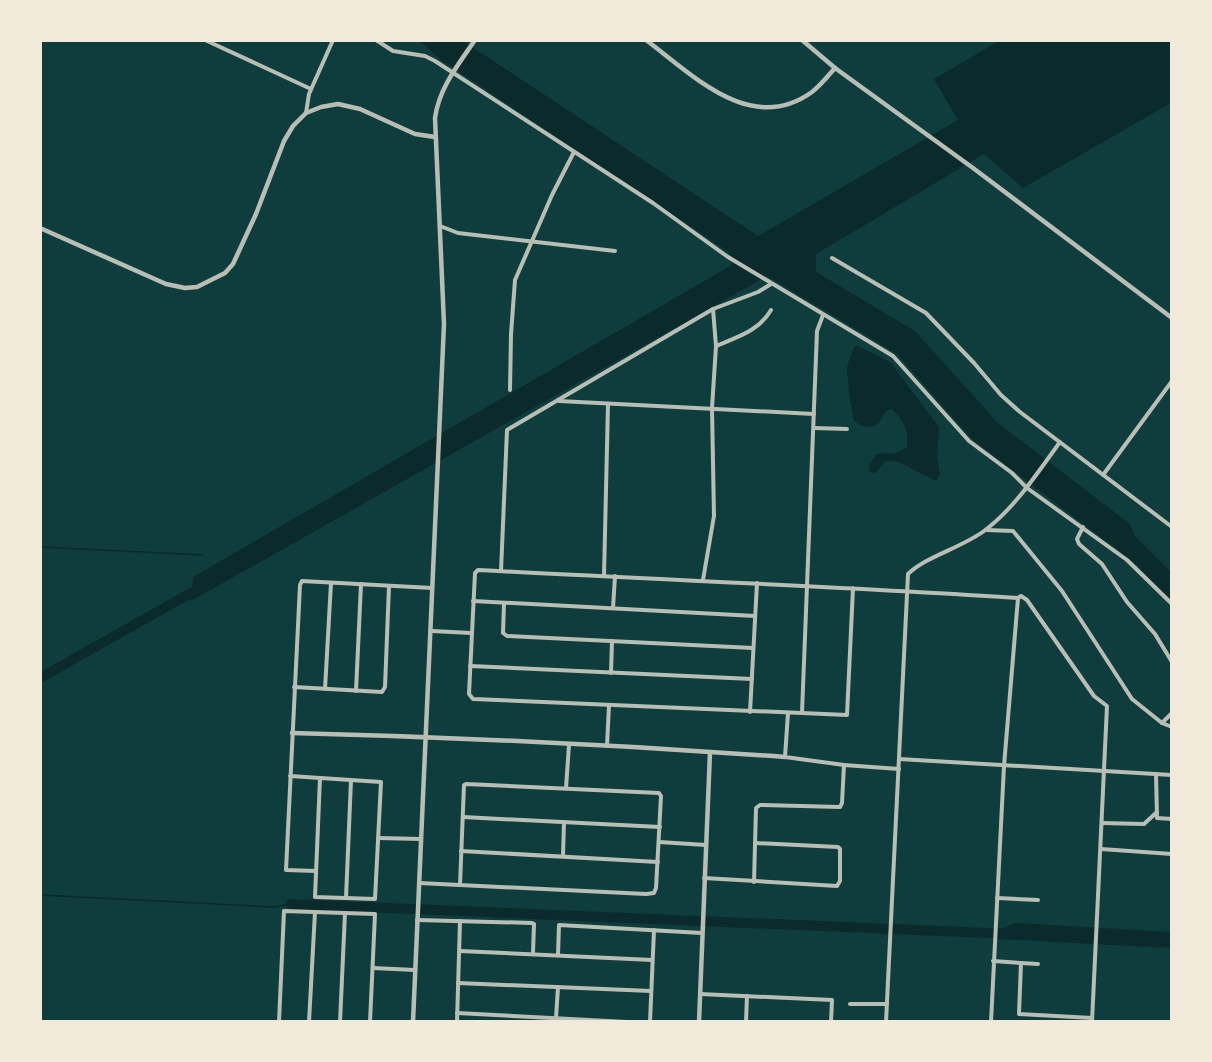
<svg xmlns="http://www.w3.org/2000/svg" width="1212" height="1062" font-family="Mulish,sans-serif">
  <rect width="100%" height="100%" fill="#0f3d3e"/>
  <g fill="#0a2a2b">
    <path d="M420,41h43l295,195 200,-116 -24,-41 65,-38h172v62l-148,85 -39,-34 -168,100v18l99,59 83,92 132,101 5,12 36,36v28l-40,-40 -158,-120 -76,-86 -130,-78 -576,325 2,-24 539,-312 -2,-12 -289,-193z"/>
    <path d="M855,345l35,17 49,65 -2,30 3,17 -4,7 -37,-19 -14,-1 -9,12 -6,-1 -1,-7 7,-11 21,-1 10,-6c2,-17 -3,-26 -15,-38l-6,2c-9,17 -15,21 -32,10l-5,-27 -2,-27z"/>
    <path d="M1015,923l156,9v16l-173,-9 1,-9z"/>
  </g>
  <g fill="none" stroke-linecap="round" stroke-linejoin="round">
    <g stroke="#0a2a2b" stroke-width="1.5">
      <path d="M40,547l163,8"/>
      <path d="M40,895l235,12 16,-3"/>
    </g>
    <g stroke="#0a2a2b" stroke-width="10">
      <path d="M40,678l165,-93"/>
      <path d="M291,904l722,30"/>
    </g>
    <g stroke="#b8beb3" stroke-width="4">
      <path d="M205,40l106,49"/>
      <path d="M376,40l17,11 32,5 10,5 218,142 75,54 165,99 76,85 43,32 15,15 100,72 45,44"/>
      <path d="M306,113l3,-19 24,-54"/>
      <path d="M440,226l18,7 157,18"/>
      <path d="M832,258l94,55 48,50 27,32 19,17 152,115"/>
      <path d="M716,346c21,-9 43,-15 55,-36"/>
      <path d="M510,390l1,-56 4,-54 37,-85 22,-43"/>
      <path d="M559,401l255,13"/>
      <path d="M814,428l33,1"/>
      <path d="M1103,475l69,-94"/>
      <path d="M1083,527l-6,12 2,5 23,20 25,38 28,32 17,28"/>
      <path d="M986,530l27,1 49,60 70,108 30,24 10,4"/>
      <path d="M501,571l6,-141 206,-121 45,-17 13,-8"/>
      <path d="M604,576l4,-172"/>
      <path d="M703,580l11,-64 -2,-108 4,-62 -3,-37"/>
      <path d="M853,588l-6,127 -374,-16 -4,-5 6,-121 3,-3c180,10 360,16 540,28l3,-2 6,4 67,96 13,10 -15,316"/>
      <path d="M473,601l282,15"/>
      <path d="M504,603l-1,30 4,3 246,12"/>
      <path d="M613,608l2,-32"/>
      <path d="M432,631l39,2"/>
      <path d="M470,666l282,13"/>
      <path d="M611,673l1,-32"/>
      <path d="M294,687l88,5 3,-5 4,-101"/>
      <path d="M325,689l6,-106"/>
      <path d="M356,691l5,-107"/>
      <path d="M750,712l7,-129"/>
      <path d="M802,713l15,-382 6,-16"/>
      <path d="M1162,723l10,-10"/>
      <path d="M607,746l2,-41"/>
      <path d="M899,759l273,16"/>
      <path d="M844,765l55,4"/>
      <path d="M1156,774l1,44 15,1"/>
      <path d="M290,776l91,6 -6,117 -60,-2 5,-119"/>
      <path d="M566,788l3,-43"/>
      <path d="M463,817l197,10"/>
      <path d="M1102,823l42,1 13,-12"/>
      <path d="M378,838l43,1"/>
      <path d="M659,842l47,3"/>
      <path d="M1101,849l71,5"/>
      <path d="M461,851l197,11"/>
      <path d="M563,856l1,-34"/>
      <path d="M316,871l-30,-1 14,-285 2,-4 130,7"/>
      <path d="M704,878l133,8 3,-5v-32l-2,-2 -83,-4"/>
      <path d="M754,882l2,-74 4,-3 80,2 2,-4 2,-38 -59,-8 3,-44"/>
      <path d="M419,883c75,4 151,7 227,11l8,-1 2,-5 5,-92 -2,-3 -193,-9 -2,1 -4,100"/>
      <path d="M346,898l5,-118"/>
      <path d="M997,898l41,2"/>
      <path d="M417,920l115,3 2,1 -1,29"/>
      <path d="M460,951l192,9"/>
      <path d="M558,955l1,-30 143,8"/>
      <path d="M993,961l28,2 -2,51 73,4"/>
      <path d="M1021,963l17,1"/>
      <path d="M373,968l42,2"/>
      <path d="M458,983l193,8"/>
      <path d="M700,994l132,6 -1,22"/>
      <path d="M850,1004h37"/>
      <path d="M457,1013l170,9"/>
      <path d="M556,1018l2,-31"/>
      <path d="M279,1022l5,-111 91,3 -5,108"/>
      <path d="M309,1022l6,-110"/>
      <path d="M340,1022l5,-109"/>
      <path d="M457,1022l3,-101"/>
      <path d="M650,1022l4,-92"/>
      <path d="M746,1022l1,-26"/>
      <path d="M886,1022l22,-448c19,-18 53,-26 76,-43 31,-23 54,-59 76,-89"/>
      <path d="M991,1022l13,-256 14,-168"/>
    </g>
    <g stroke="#b8beb3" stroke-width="4.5">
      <path d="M646,40c47,35 105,96 166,52 9,-7 16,-16 23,-24"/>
      <path d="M802,40l33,28 138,100 199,150"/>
      <path d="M40,228l126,56 19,4 12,-1 28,-14 8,-9 23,-50 28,-73 9,-15 13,-13 15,-6 17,-3 22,5 55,25 20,3"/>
      <path d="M292,733c164,4 329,12 493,24"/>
      <path d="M413,1022l31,-698 -9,-206c4,-30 23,-53 40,-78"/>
      <path d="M699,1022l11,-270"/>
    </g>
  </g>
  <rect width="1212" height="1062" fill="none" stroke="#f1e9da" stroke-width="84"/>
</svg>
